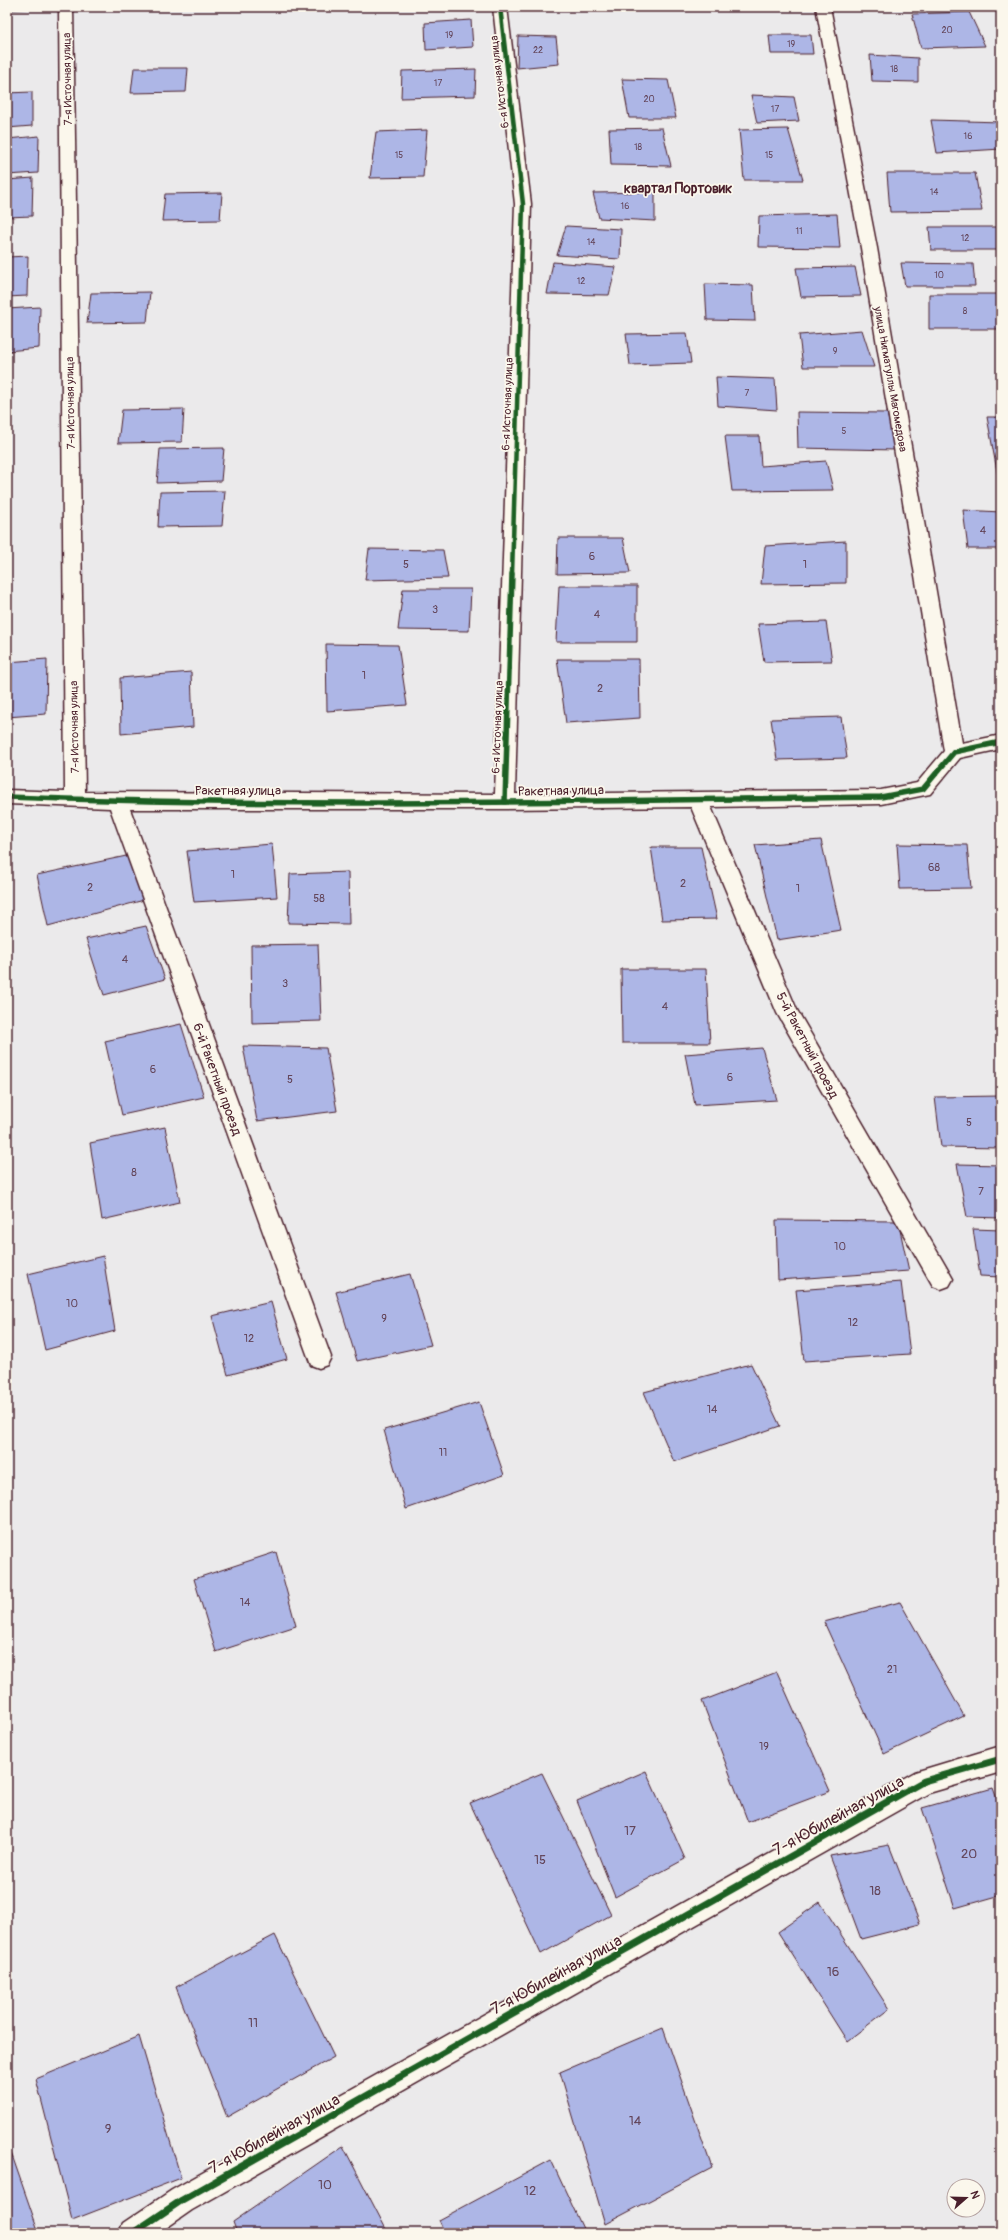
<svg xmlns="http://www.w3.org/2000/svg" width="1008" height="2240" font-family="Pangolin,sans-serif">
  <rect width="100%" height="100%" fill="#ebeaeb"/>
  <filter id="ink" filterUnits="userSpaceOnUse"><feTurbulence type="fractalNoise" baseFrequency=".025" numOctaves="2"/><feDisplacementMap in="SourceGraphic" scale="8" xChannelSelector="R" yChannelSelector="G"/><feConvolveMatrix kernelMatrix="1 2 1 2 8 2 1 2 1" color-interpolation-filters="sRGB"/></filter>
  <g filter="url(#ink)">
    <g fill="#adb6e6" stroke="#4a1f2b">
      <path d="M7,7h43l-43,3z"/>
      <path d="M969,12l16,34 -64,2 -9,-34z"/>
      <path d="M471,20l2,27 -47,3 -1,-27z"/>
      <path d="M769,35h42l2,19h-42z"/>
      <path d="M518,36l38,1 3,27 -42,4z"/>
      <path d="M870,55l48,3v24l-46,-1z"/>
      <path d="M134,68h54l-2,24 -55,1z"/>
      <path d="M476,69l-1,27 -74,2 1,-27z"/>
      <path d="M622,79l46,1 8,38h-47z"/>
      <path d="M32,92v34l-25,2v-35z"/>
      <path d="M751,95l43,2 5,24 -42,2z"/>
      <path d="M931,120l70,2v27l-64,4z"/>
      <path d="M662,128l9,38 -60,-1 -2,-36z"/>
      <path d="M788,129l15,51h-59l-5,-50z"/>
      <path d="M427,130l-4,47 -53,1 6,-46z"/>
      <path d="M39,136l-1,37 -31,2v-36z"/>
      <path d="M887,173h88l7,38 -92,1z"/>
      <path d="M33,178l-1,38 -25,1v-37z"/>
      <path d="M655,192v29l-56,-3 -6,-25z"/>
      <path d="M222,193l-2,27 -58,1 3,-27z"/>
      <path d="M837,214l3,34 -82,-1 1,-31z"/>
      <path d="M566,226l55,3 -1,30 -63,-4z"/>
      <path d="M929,227h72v23h-70z"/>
      <path d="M28,256l-1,40 -20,1v-40z"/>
      <path d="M553,262l63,5 -7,28 -62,-1z"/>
      <path d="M901,263l72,1 2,22h-70z"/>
      <path d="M855,267l6,29 -60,1 -5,-29z"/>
      <path d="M705,284l48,1 2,36 -48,-1z"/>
      <path d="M150,292l-3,30 -60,1 4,-30z"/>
      <path d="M929,294h71l1,35h-72z"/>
      <path d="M40,307l-1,41 -32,3v-42z"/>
      <path d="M862,330l12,37h-71l-4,-32z"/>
      <path d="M687,333l4,30 -61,2 -4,-31z"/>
      <path d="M716,377l59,2 2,31 -59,-4z"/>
      <path d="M184,409l-2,33 -64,1 4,-33z"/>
      <path d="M797,412l90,1 9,37 -98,-2z"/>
      <path d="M987,417h14v76z"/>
      <path d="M725,436h34l2,30 65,-5 7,29 -101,1z"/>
      <path d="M224,448l-3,33 -64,2 3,-34z"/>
      <path d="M225,491l-3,35 -64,1 2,-35z"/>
      <path d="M963,510l38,2v37h-33z"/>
      <path d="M558,538h65l7,35 -73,1z"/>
      <path d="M846,541v42l-85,1 4,-38z"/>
      <path d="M369,549l74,1 5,28 -83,2z"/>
      <path d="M559,586h78v56h-81z"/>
      <path d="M403,589h68l-2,42 -71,-1z"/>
      <path d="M826,622l6,39 -68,1 -6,-38z"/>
      <path d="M326,644l72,1 9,60 -80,6z"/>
      <path d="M47,659l-1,55 -39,3v-55z"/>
      <path d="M557,659h82l1,59 -74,5z"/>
      <path d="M191,672l2,55 -72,7 -1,-56z"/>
      <path d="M841,717l6,41 -70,2 -6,-41z"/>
      <path d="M821,840l20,90 -64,10 -22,-95z"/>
      <path d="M272,844l5,53 -83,5 -7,-51z"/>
      <path d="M897,844l70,1 4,43 -71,1z"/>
      <path d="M651,847h50l16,72 -55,1z"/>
      <path d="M131,855l13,45 -96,26 -11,-51z"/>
      <path d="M348,872l1,52 -61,-1 2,-49z"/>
      <path d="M146,926l19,53 -61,16 -18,-56z"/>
      <path d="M318,944l3,77 -69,2 -1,-78z"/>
      <path d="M621,969h85l4,74h-88z"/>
      <path d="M181,1024l23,73 -82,18 -17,-74z"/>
      <path d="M243,1046l83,2 11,63 -80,10z"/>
      <path d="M762,1048l15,52 -82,5 -10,-51z"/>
      <path d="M1001,1096v52l-60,-1 -6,-50z"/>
      <path d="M165,1127l15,75 -78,18 -12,-77z"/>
      <path d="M957,1164l44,1v53l-34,-1z"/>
      <path d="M776,1220l122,1 11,50 -131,9z"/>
      <path d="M973,1229l28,1v47l-21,-1z"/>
      <path d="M103,1256l12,75 -70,19 -17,-76z"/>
      <path d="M410,1274l21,71 -74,16 -21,-69z"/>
      <path d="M901,1282l9,72 -106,7 -8,-71z"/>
      <path d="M271,1302l16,57 -59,16 -16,-59z"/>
      <path d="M751,1364l29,62 -106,36 -30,-70z"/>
      <path d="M479,1402l25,73 -98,34 -22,-79z"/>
      <path d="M276,1552l20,74 -80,26 -22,-73z"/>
      <path d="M900,1602l64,114 -80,38 -60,-132z"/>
      <path d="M777,1672l53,119 -82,31 -46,-121z"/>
      <path d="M646,1771l39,88 -70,38 -38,-96z"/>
      <path d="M542,1773l69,142 -70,39 -71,-151z"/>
      <path d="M993,1788l8,22v85l-46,13 -33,-100z"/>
      <path d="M889,1845l31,79 -59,15 -31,-83z"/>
      <path d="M820,1902l69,107 -42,32 -69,-109z"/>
      <path d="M275,1935l59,122 -107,60 -51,-130z"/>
      <path d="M663,2028l49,140 -107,56 -45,-152z"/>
      <path d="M139,2036l42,142 -109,42 -36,-141z"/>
      <path d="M7,2141l32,92h-32z"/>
      <path d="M343,2146l45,87h-151l-4,-11z"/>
      <path d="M551,2160l34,73h-140l-6,-13z"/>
    </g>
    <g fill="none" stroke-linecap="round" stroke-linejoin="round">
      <g stroke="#4a1f2b" stroke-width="3">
        <g id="minor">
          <path d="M59,7h14l12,785 410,2 20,-590 -22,-197h14l24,197 -16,590 366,-4 36,-7 27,-32 -83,-503 -45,-241h14l47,241 85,495 39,-8v14l-41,9 -30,36 -49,10 -170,3 86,203 152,262 4,7 -4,7 -8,3 -8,-3 -156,-273 -86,-206 -186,2h-375l201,548 -4,8 -8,3 -8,-3 -201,-557 -103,-4v-14l58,2z"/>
          <path d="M1001,1746v26l-72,21 -737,417 -33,23h-41l5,-10 49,-33 743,-418z"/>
        </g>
      </g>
      <use href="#minor" fill="#fbf7ec" fill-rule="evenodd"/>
      <g stroke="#fbf7ec" stroke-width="6">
        <path id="cycleway-far2" d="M500,7l23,197 -11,371"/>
      </g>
      <g stroke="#fbf7ec" stroke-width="8">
        <g id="cycleway-far1">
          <path d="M7,797c291,11 583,4 874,0l42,-8 31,-37 47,-10"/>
          <path d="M505,802l7,-228"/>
        </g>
      </g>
      <g stroke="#fbf7ec" stroke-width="10">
        <path id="cycleway" d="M133,2233l49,-33 742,-419 77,-22"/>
      </g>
      <use href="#cycleway-far2" stroke="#1b5e20" stroke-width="4.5"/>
      <use href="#cycleway-far1" stroke="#1b5e20" stroke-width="5.5"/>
      <use href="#cycleway" stroke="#1b5e20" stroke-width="7"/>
    </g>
  </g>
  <g text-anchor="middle" stroke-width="3.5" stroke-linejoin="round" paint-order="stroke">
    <g font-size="9" fill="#63455a">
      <text x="947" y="33">20</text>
      <text x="449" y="38">19</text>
      <text x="791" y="47">19</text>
      <text x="538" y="53">22</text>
      <text x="894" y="72">18</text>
      <text x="438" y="86">17</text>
      <text x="649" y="102">20</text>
      <text x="775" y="112">17</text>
      <text x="968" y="139">16</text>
      <text x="638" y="150">18</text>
      <text x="399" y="158">15</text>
      <text x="769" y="158">15</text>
      <text x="934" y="195">14</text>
      <text x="625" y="209">16</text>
      <text x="799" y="234">11</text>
      <text x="965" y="241">12</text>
      <text x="591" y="245">14</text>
      <text x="939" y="278">10</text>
      <text x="581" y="284">12</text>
      <text x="965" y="314">8</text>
      <text x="835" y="354">9</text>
      <text x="747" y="396">7</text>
      <text x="844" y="434">5</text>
    </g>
    <g font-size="11" fill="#4a1f2b" stroke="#fbf7ec">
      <text transform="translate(67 79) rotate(-91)" y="4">7-я Источная улица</text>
      <text transform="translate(499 82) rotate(-97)" y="4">6-я Источная улица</text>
      <text transform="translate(891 379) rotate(80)" y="4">улица Нигматуллы Магомедова</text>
      <text transform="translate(70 403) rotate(-91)" y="4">7-я Источная улица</text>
      <text transform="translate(507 404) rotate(-88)" y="4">6-я Источная улица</text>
      <text transform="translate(74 727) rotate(-91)" y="4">7-я Источная улица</text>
      <text transform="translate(497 727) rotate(-88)" y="4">6-я Источная улица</text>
    </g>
    <g font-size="11" fill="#63455a">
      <text x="983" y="534">4</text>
      <text x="592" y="560">6</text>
      <text x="406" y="568">5</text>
      <text x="805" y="568">1</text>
      <text x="435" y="613">3</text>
      <text x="597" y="618">4</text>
      <text x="364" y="679">1</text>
      <text x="600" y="692">2</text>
      <text x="934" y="871">68</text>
      <text x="233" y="878">1</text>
      <text x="683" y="887">2</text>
      <text x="90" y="891">2</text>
      <text x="798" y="892">1</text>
      <text x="319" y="902">58</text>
      <text x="125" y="963">4</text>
      <text x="285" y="987">3</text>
      <text x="665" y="1010">4</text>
      <text x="153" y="1073">6</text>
      <text x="730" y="1081">6</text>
      <text x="290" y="1083">5</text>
      <text x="969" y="1126">5</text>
      <text x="134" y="1176">8</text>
      <text x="981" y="1195">7</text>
      <text x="840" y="1250">10</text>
      <text x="72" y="1307">10</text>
      <text x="384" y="1322">9</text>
      <text x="853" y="1326">12</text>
      <text x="249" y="1342">12</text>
      <text x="712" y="1413">14</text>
      <text x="443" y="1456">11</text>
      <text x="245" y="1606">14</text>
      <text x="892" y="1673">21</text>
      <text x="764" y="1750">19</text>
    </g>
    <g font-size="13" fill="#4a1f2b" stroke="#fbf7ec">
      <text x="238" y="795">Ракетная улица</text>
      <text transform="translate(561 790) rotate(-1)" y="5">Ракетная улица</text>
      <text transform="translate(808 1045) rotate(62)" y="5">5-й Ракетный проезд</text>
      <text transform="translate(218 1079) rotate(70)" y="5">6-й Ракетный проезд</text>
    </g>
    <g font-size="13" fill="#63455a">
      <text x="630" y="1835">17</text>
      <text x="969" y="1858">20</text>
      <text x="540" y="1864">15</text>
      <text x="875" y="1895">18</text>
      <text x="833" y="1976">16</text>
      <text x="253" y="2027">11</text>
      <text x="635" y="2125">14</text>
      <text x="108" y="2133">9</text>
      <text x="325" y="2189">10</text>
      <text x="530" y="2195">12</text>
    </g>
    <g font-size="14" font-weight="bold" fill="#4a1f2b" stroke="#fbf7ec">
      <text x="678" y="193">квартал Портовик</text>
    </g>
    <g font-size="16" fill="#4a1f2b" stroke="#fbf7ec">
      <text transform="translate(838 1815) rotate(-29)" y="6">7-я Юбилейная улица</text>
      <text transform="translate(556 1974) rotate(-29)" y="6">7-я Юбилейная улица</text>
      <text transform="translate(274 2133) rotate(-29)" y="6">7-я Юбилейная улица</text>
    </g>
  </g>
  <rect width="1008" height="2240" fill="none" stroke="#fbf7ec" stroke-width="24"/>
  <rect x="12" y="12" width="984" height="2216" fill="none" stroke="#4a1f2b" stroke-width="1.5" filter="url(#ink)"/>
  <g transform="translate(966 2198) rotate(70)"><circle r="19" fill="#fbf7ec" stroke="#b4a19f"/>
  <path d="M0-3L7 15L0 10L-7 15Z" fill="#4a1f2b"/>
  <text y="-6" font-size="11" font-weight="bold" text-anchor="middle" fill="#4a1f2b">N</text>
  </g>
</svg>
